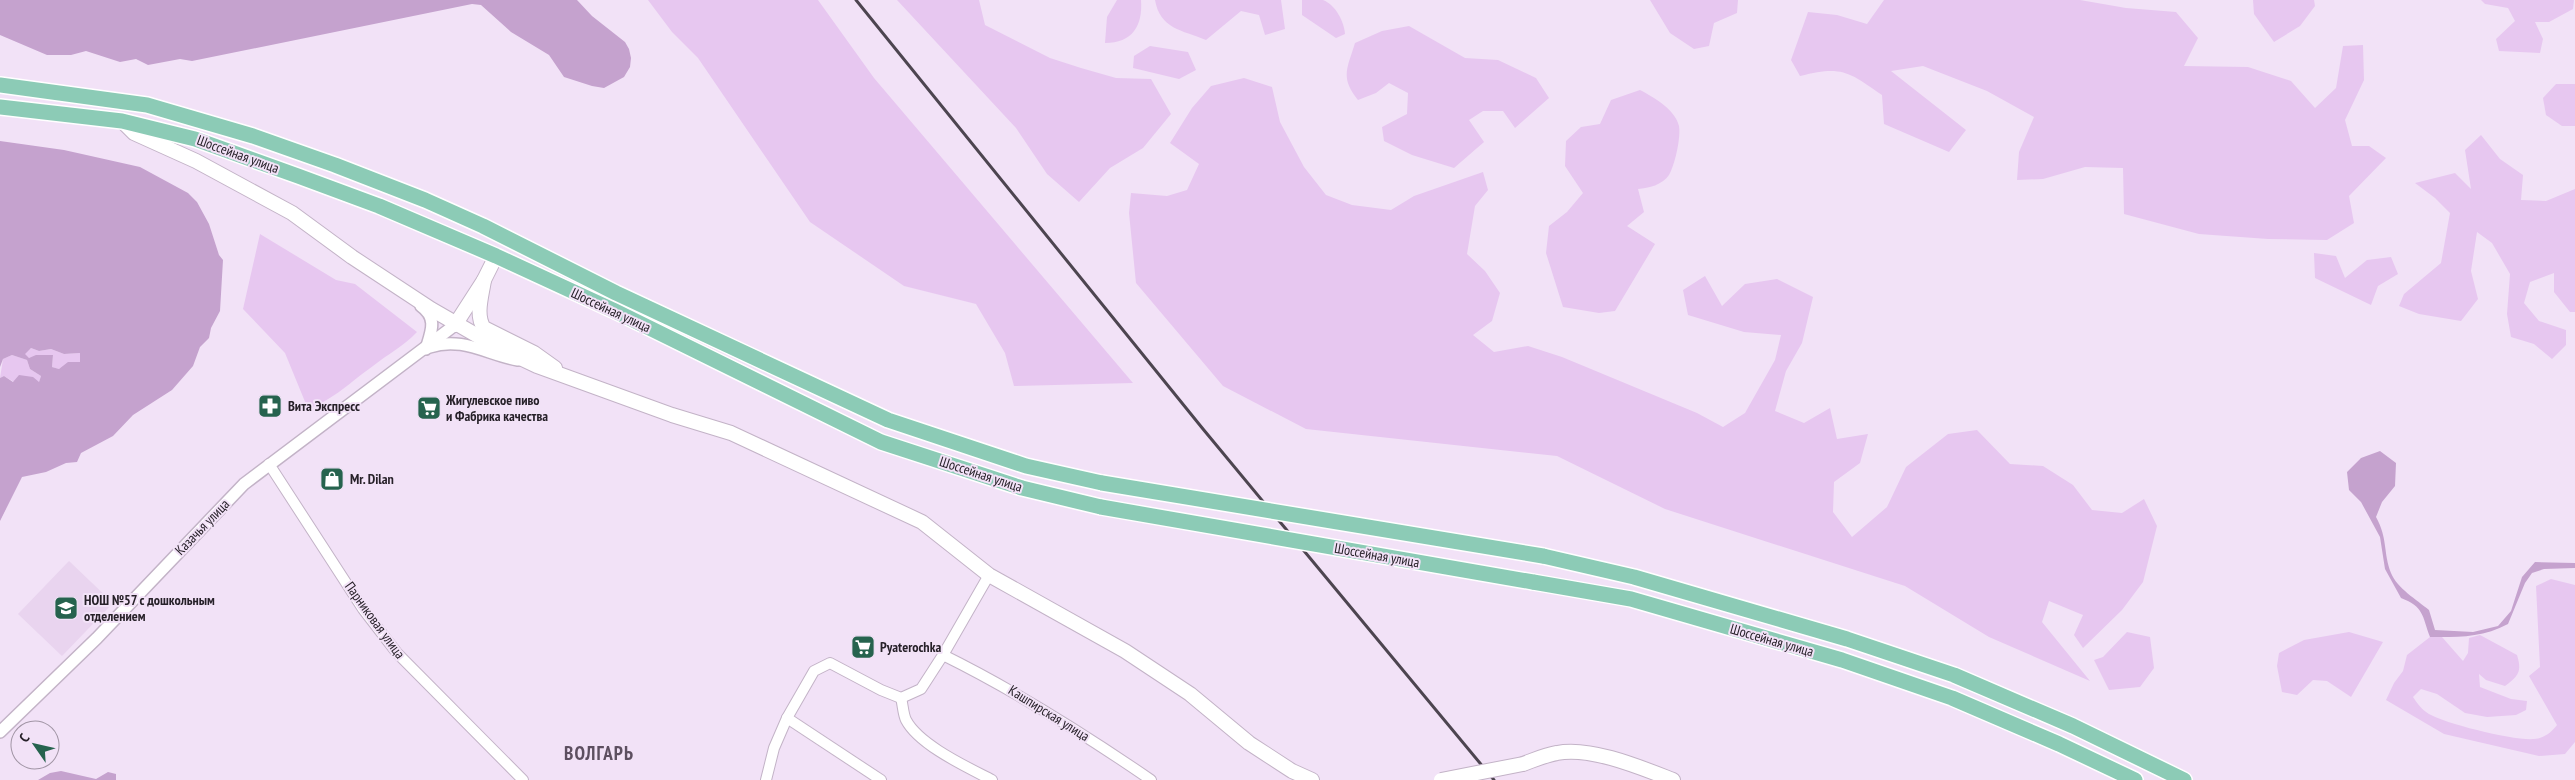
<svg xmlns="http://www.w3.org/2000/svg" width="2575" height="780" font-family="'PT Sans Narrow',sans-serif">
  <rect width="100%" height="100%" fill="#f2e2f7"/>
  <path fill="#e9d4ef" d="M69,561l44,42 -51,53 -44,-42z"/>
  <g fill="#e7c7f0">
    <path d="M648,0h170l56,78 259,305 -119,3 -9,-33 -29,-49 -72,-18 -94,-64 -112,-164 -26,-26z"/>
    <path d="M897,0h82l6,25 65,33 31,10 35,10 35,1 20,35 -28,34 -33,20 -31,34 -32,-28 -31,-46z"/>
    <path d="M1117,0h24c2,26 -9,43 -36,43l2,-26z"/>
    <path d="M1155,0h126l4,29 -20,6 -6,-20 -18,-4 -35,29c-24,-10 -46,-11 -51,-40z"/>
    <path d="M1302,0c6,0 16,0 21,0 13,5 21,22 22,34l-9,4 -34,-23z"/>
    <path d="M1650,0h88l-1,13 -23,10 -5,23 -15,3 -24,-16z"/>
    <path d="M1884,0h196l46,8 50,4 22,26 -14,28 64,1 43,14 24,27 21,-20 7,-42 20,-1 1,35 -19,40 7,26h17l17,12 -37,38 5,27 -27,17 -59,-1 -69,-5 -75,-20 -1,-46 -38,-1 -42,12 -26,1 2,-28 15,-35 -47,-26 -64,-25 -32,5 75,59 -17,22 -65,-28 -2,-29c-33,-23 -40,-30 -82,-19l-9,-16 17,-48 29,3 30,9z"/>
    <path d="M2253,0h61l1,6 -15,20 -26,16 -20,-28z"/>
    <path d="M2481,0h93l-1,9 -24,13h-14l8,17 -3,14 -41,-2 -3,-12 19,-18 -7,-13 -23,-4z"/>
    <path d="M1409,26l56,32 33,2 38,18 13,20 -34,30 -12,-17h-20l-14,9 15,22 -30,26 -42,-13 -28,-14 -2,-14 25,-13 1,-21 -19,-10 -13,10 -18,7c-18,-22 -11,-31 -3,-57l27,-12z"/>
    <path d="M1150,46l38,6 8,18 -17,9 -46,-11 1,-12z"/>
    <path d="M1244,78l28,9 8,35 24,45 22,28 26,10 39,5 23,-14 69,-24 5,18 -13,16 -8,48 18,17 15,22 -8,28 -19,14 21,17 34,-6 34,11 135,56 26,14 22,-14 30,-53 6,-25 -37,-3 -56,-17 -5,-25 22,-14 17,30 23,-22 32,-5 36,18 -11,46 -16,28 -11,40 29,12 26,-15 7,31 31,-5 -8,29 -26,19 -1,30 19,25 35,-30 19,-40 42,-33 29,-4 33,34 33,2 30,19 19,25 30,3 22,-14 13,27 -14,56 -21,28 -39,38 -9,-13 9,-20 -34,-14 -7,21 48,59 -101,-44 -84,-51 -240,-77 -108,-53 -251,-27 -83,-43 -87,-103 -7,-70 2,-20 36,3 20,-6 12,-26 -29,-21 22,-35 19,-22z"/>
    <path d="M2556,84h19v42h-13l-16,-11 -3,-17z"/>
    <path d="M1640,90c13,7 35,19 39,36 2,11 -4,39 -10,49 -7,10 -20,13 -31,14l6,23 -17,14 28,18 -40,67 -16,2 -36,-6 -17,-54 3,-27 18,-14 16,-19 -18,-27 1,-25 15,-14 19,-3 11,-24z"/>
    <path d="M2481,135l19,24 23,16 -2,25 25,1 29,-12v123h-5l-16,-20v-19l-24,9 -6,21 15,18 27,9v15l-14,14 -18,-15 -23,-7 -4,-23 3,-40 -18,-31 -15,-11 -6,39 7,28 -17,22 -42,-7 -20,-8 5,-12 37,-31 9,-50 -15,-15 -20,-15 40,-10 16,16 -6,-39z"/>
    <path d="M260,234l76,46 19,4 62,48c-13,14 -29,22 -44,34 -24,17 -37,32 -65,43l-23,-56 -42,-44z"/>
    <path d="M2314,253l22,3 9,22 22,-18 24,-3 7,17 -20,12 -7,19 -56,-27z"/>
    <path d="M31,348l8,3 12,-2 13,5 16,-1v9l-21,7 -7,-2 1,-12 -24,3 -5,-4z"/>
    <path d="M12,355l15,5 3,9 11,7 -2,6h-25l-10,-6 -4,2 3,-19z"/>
    <path d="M2551,579l24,6v157l-10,12 -26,2 -95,-22 -58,-34 8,-17 9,-12 4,-16 23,-18h12l21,24 5,-8 1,-15 11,-3 37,20c5,16 2,21 -12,31l-19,-6 -7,-6 1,13 31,12 16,2 -1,9 -10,5 -29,2 -22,-4 -28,-19 -16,-5 -8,8c4,6 9,13 16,17 17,10 86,27 105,25 10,-1 17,-6 23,-14l-28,-49 11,-9 -4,-81z"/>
    <path d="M2127,632l23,5 4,31 -14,19 -31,3 -15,-30 9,-3z"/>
    <path d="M2349,632l34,10 -32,55 -24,-16 -14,-1 -16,15 -15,-3 -5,-26 2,-13 25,-13z"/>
  </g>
  <g fill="#c5a2ce" fill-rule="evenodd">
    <path d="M0,0h577l15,16 33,26 4,7 2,9 -1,9 -6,10 -20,11 -12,-2 -28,-9 -15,-22 -38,-23 -30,-27 -9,-1 -280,57 -12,-2 -32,6 -12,-6 -16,3 -34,-11 -15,4h-24l-47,-20z"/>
    <path d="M0,141l64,9 76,17 48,26 9,9 12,22 10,31 4,5 -3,51 -9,17 -2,10 -9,9 -7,19 -21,24 -39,25 -20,21 -32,17 -4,9 -11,1 -20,9 -24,5 -22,44v-143l4,-2 9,6 6,-7 14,2 6,5 2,-6 -11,-7 -3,-9 -15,-5 -9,4 -3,8zM31,348l8,3 12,-2 13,5 16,-1v9h-12l-9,7 -7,-2 1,-12h-17l-7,3 -4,-4z"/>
    <path d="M2380,451l16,12 -1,23 -13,16 -6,15c12,22 7,35 15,56 6,15 26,27 38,37l6,20 38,2 25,-6 13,-15 11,-34 13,-15 40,1v5l-31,1 -12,4 -7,10 -17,41c-26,14 -50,13 -78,13 -8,-22 -6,-30 -29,-39l-16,-29 -5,-32 -19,-35 -12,-12 -2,-18 14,-14z"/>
    <path d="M61,771l35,8 12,-7 8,2v6h-78l12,-7z"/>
  </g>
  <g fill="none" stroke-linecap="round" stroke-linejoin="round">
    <g stroke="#c3b3c7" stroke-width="12">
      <g id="minor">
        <path d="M269,464l94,145 34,44 126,127"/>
        <path d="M943,655c73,36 141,79 208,125"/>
        <path d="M901,698c2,7 2,16 5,22 13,25 61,47 86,60"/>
        <path d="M787,718l94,62"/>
        <path d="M766,780l8,-32 13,-30 27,-47 16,-8 51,27 20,8 20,-9 22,-34 46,-80"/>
      </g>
    </g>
    <g stroke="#c3b3c7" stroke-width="14">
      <g id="tertiary">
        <path d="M421,306c17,12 10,26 5,43"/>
        <path d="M430,347c32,-11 58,8 88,13"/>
        <path d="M0,732l97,-94 147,-154 211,-159"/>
      </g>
    </g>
    <g stroke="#c3b3c7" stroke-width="16">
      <g id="secondary">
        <path d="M122,121l12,12 62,28 96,52 60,44 79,52 66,38 40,19 135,49 59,18 191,89 67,53 136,76 65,43 59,49 43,28 20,9"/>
        <path d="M484,280c-2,15 -9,35 0,48l50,25 21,15"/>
        <path d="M455,325l29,-45 12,-24"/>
        <path d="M1523,764c11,-4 22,-9 34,-11 33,-7 85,15 116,27"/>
      </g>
    </g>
    <g stroke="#fff" stroke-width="18">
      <g id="primary">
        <path d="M0,85l147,20 106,31 82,29 90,35 58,26 133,67 272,127 138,46 76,17"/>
        <path d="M0,107l122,14 73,18 103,37 81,30 117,50 117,54 268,132 141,46 79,19"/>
        <path d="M1543,556l91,21 213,62 107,36 119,51 111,54"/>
        <path d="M1533,582l98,17 211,61 110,38 107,46 76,36"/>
      </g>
    </g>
    <use href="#minor" stroke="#fff" stroke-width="10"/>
    <use href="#tertiary" stroke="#fff" stroke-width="11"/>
    <use href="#secondary" stroke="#fff" stroke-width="14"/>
    <use href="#primary" stroke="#8ccbb6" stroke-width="15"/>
    <path stroke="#4d4550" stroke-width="3" d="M856,0l347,429 291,351"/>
    <g stroke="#c3b3c7" stroke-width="16" stroke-linecap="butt">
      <path id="secondary-bridge" d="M1441,780l82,-16"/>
    </g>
    <g stroke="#fff" stroke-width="18" stroke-linecap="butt">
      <g id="primary-bridge">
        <path d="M1102,483l441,73"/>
        <path d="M1101,507l432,75"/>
      </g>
    </g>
    <use href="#secondary-bridge" stroke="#fff" stroke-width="14"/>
    <use href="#primary-bridge" stroke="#8ccbb6" stroke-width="15"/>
  </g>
  <defs>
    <g id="pharmacy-square" transform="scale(1.25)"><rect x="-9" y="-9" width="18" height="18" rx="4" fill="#26634e" stroke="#f2e2f7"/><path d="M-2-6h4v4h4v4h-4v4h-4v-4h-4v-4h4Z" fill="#fff"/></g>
    <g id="supermarket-square" transform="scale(1.25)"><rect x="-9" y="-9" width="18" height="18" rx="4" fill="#26634e" stroke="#f2e2f7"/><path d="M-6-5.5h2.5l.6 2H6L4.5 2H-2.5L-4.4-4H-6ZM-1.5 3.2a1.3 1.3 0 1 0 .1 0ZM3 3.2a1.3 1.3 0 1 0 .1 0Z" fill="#fff"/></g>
    <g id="shop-square" transform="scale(1.25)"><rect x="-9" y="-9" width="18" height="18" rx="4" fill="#26634e" stroke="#f2e2f7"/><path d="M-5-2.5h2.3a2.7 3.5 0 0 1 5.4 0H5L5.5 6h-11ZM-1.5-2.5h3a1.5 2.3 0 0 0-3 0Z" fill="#fff"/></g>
    <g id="school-square" transform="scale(1.25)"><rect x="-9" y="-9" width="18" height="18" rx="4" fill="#26634e" stroke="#f2e2f7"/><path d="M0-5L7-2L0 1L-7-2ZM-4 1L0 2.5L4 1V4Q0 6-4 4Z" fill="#fff"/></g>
  </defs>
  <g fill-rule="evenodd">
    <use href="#pharmacy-square" x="270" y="406"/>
    <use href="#supermarket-square" x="429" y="408"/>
    <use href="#shop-square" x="332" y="479"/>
    <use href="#school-square" x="66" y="608"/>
    <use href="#supermarket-square" x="863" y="647"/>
  </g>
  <g text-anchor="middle" stroke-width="4" stroke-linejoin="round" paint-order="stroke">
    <g font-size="14" fill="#272129" stroke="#f2e2f7">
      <text transform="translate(238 154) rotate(20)" y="5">Шоссейная улица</text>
      <text transform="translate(611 310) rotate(25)" y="5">Шоссейная улица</text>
      <text transform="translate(981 474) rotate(18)" y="5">Шоссейная улица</text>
      <text transform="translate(202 527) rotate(-46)" y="5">Казачья улица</text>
      <text transform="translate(1377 555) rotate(10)" y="5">Шоссейная улица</text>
      <text transform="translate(375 620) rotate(54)" y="5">Парниковая улица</text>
      <text transform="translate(1772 640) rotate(16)" y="5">Шоссейная улица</text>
      <text transform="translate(1049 713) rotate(32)" y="5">Кашпирская улица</text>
    </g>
    <g font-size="14" font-weight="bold" fill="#272129" stroke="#f2e2f7" text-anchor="start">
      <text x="446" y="405">Жигулевское пиво<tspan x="446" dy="16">и Фабрика качества</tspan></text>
      <text x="288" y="411">Вита Экспресс</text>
      <text x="350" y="484">Mr. Dilan</text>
      <text x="84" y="605">НОШ №57 с дошкольным<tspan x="84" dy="16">отделением</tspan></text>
      <text x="880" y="652">Pyaterochka</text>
    </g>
    <g font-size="19" font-weight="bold" letter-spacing="1" fill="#5d4f60" stroke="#f2e2f7">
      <text x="599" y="760">ВОЛГАРЬ</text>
    </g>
  </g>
  <g transform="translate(35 745) rotate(304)"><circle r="24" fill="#f2e2f7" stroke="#a195a5"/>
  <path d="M0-4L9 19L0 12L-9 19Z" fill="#26634e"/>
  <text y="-8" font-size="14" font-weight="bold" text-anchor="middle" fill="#272129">С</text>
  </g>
</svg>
